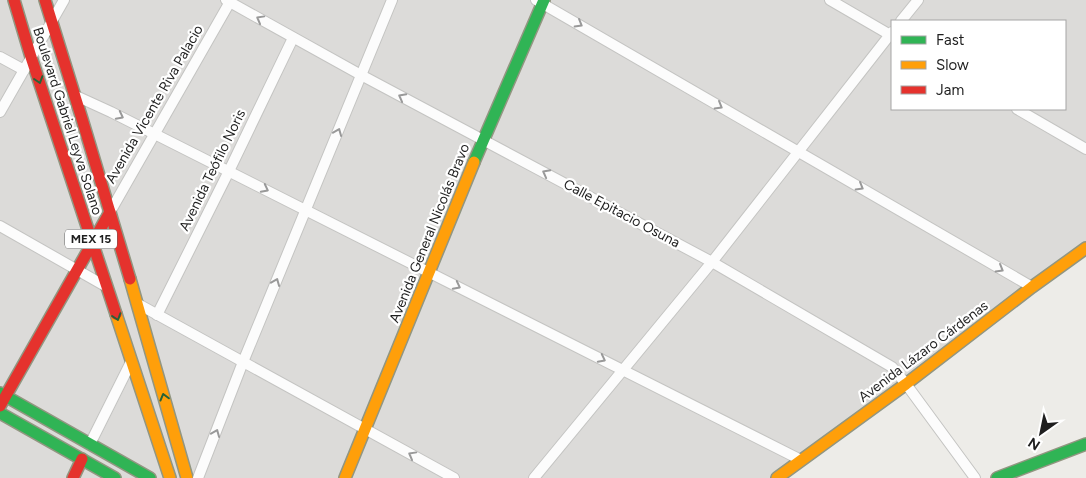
<svg xmlns="http://www.w3.org/2000/svg" width="1086" height="478" font-family="Figtree,sans-serif">
  <rect width="100%" height="100%" fill="#edece8"/>
  <path fill="#dcdbd9" fill-rule="evenodd" d="M0,0h1086v247l-310,231h-776zM892,21h173v88h-173z"/>
  <g fill="none" stroke-linecap="round" stroke-linejoin="round">
    <g stroke="#c4c4c2" stroke-width="12">
      <g id="street">
        <path d="M226,0l135,75 351,187 180,105 14,17 69,94"/>
        <path d="M536,0l496,287"/>
        <path d="M830,0l62,36"/>
        <path d="M901,21l17,-21"/>
        <path d="M0,57l24,13"/>
        <path d="M76,96l35,16 690,348"/>
        <path d="M1017,109l69,40"/>
        <path d="M0,112l64,-112"/>
        <path d="M110,212l121,-212"/>
        <path d="M0,226l107,61"/>
        <path d="M138,304l316,174"/>
        <path d="M157,315l72,-144 64,-133"/>
        <path d="M90,444l41,-82"/>
        <path d="M198,478l45,-116 149,-362"/>
        <path d="M534,478l178,-216 180,-230"/>
      </g>
    </g>
    <g stroke="#929681" stroke-width="14">
      <g id="fast">
        <path d="M474,162l70,-162"/>
        <path d="M0,393l150,85"/>
        <path d="M0,413l115,65"/>
        <path d="M997,478l89,-34"/>
      </g>
    </g>
    <g stroke="#929681" stroke-width="14">
      <g id="slow">
        <path d="M130,279l57,199"/>
        <path d="M116,314l54,164"/>
        <path d="M345,478l129,-316"/>
        <path d="M777,478l129,-94 126,-97 54,-39"/>
      </g>
    </g>
    <g stroke="#929681" stroke-width="14">
      <g id="jam">
        <path d="M14,0l17,57 85,257"/>
        <path d="M45,0l37,119 48,160"/>
        <path d="M0,406l110,-194"/>
        <path d="M73,478l9,-19"/>
      </g>
    </g>
    <use href="#street" stroke="#fcfcfc" stroke-width="10"/>
    <use href="#fast" stroke="#30b455" stroke-width="11"/>
    <use href="#slow" stroke="#ff9f0a" stroke-width="11"/>
    <use href="#jam" stroke="#e5322d" stroke-width="11"/>
  </g>
  <defs><path id="oneway-chevron" d="M-2-3.5L2.5 0L-2 3.5" fill="none" stroke-width="1.6" stroke-linecap="round" stroke-linejoin="round" transform="scale(1.25)"/></defs>
  <g stroke="#999">
    <use href="#oneway-chevron" transform="translate(260 19) rotate(-151)"/>
    <use href="#oneway-chevron" transform="translate(579 24) rotate(30)"/>
    <use href="#oneway-chevron" transform="translate(402 97) rotate(-152)"/>
    <use href="#oneway-chevron" transform="translate(719 106) rotate(30)"/>
    <use href="#oneway-chevron" transform="translate(120 116) rotate(27)"/>
    <use href="#oneway-chevron" transform="translate(338 132) rotate(-68)"/>
    <use href="#oneway-chevron" transform="translate(546 173) rotate(-152)"/>
    <use href="#oneway-chevron" transform="translate(860 187) rotate(30)"/>
    <use href="#oneway-chevron" transform="translate(265 189) rotate(27)"/>
    <use href="#oneway-chevron" transform="translate(1000 269) rotate(30)"/>
    <use href="#oneway-chevron" transform="translate(276 282) rotate(-68)"/>
    <use href="#oneway-chevron" transform="translate(457 286) rotate(27)"/>
    <use href="#oneway-chevron" transform="translate(602 359) rotate(27)"/>
    <use href="#oneway-chevron" transform="translate(216 433) rotate(-68)"/>
    <use href="#oneway-chevron" transform="translate(412 455) rotate(-151)"/>
  </g>
  <g stroke="#276237">
    <use href="#oneway-chevron" transform="translate(39 80) rotate(72)"/>
    <use href="#oneway-chevron" transform="translate(117 317) rotate(72)"/>
    <use href="#oneway-chevron" transform="translate(164 397) rotate(-105)"/>
  </g>
  <g text-anchor="middle" stroke-width="4.5" stroke-linejoin="round" paint-order="stroke">
    <rect fill="#fff" stroke="#626262" stroke-width="1" x="65" y="229.5" width="52" height="19" rx="4"/>
    <g font-size="12" font-weight="bold" fill="#1f1f1f">
      <text x="91" y="243">MEX 15</text>
    </g>
    <g font-size="14" fill="#1f1f1f" stroke="#fff">
      <text transform="translate(154 104) rotate(-60)" y="5">Avenida Vicente Riva Palacio</text>
      <text transform="translate(68 121) rotate(72)" y="5">Boulevard Gabriel Leyva Solano</text>
      <text transform="translate(212 170) rotate(-64)" y="5">Avenida Teófilo Noris</text>
      <text transform="translate(622 213) rotate(28)" y="5">Calle Epitacio Osuna</text>
      <text transform="translate(429 233) rotate(-68)" y="5">Avenida General Nicolás Bravo</text>
      <text transform="translate(923 351) rotate(-37)" y="5">Avenida Lázaro Cárdenas</text>
    </g>
  </g>
  <rect x="891" y="20" width="175" height="90" fill="#ffffff" stroke="#a5a5a5"/>
  <rect x="901" y="36" width="25" height="8" fill="#30b455" stroke="#a5a5a5"/>
  <text x="936" y="45" font-size="15" fill="#1f1f1f">Fast</text>
  <rect x="901" y="61" width="25" height="8" fill="#ff9f0a" stroke="#a5a5a5"/>
  <text x="936" y="70" font-size="15" fill="#1f1f1f">Slow</text>
  <rect x="901" y="86" width="25" height="8" fill="#e5322d" stroke="#a5a5a5"/>
  <text x="936" y="95" font-size="15" fill="#1f1f1f">Jam</text>
  <g transform="translate(1041 433) rotate(213)" stroke="#ffffff" stroke-width="4" paint-order="stroke">
  <path d="M0-4L9 19L0 12L-9 19Z" fill="#1f1f1f"/>
  <text y="-8" font-size="14" font-weight="bold" text-anchor="middle" fill="#1f1f1f">N</text>
  </g>
</svg>
